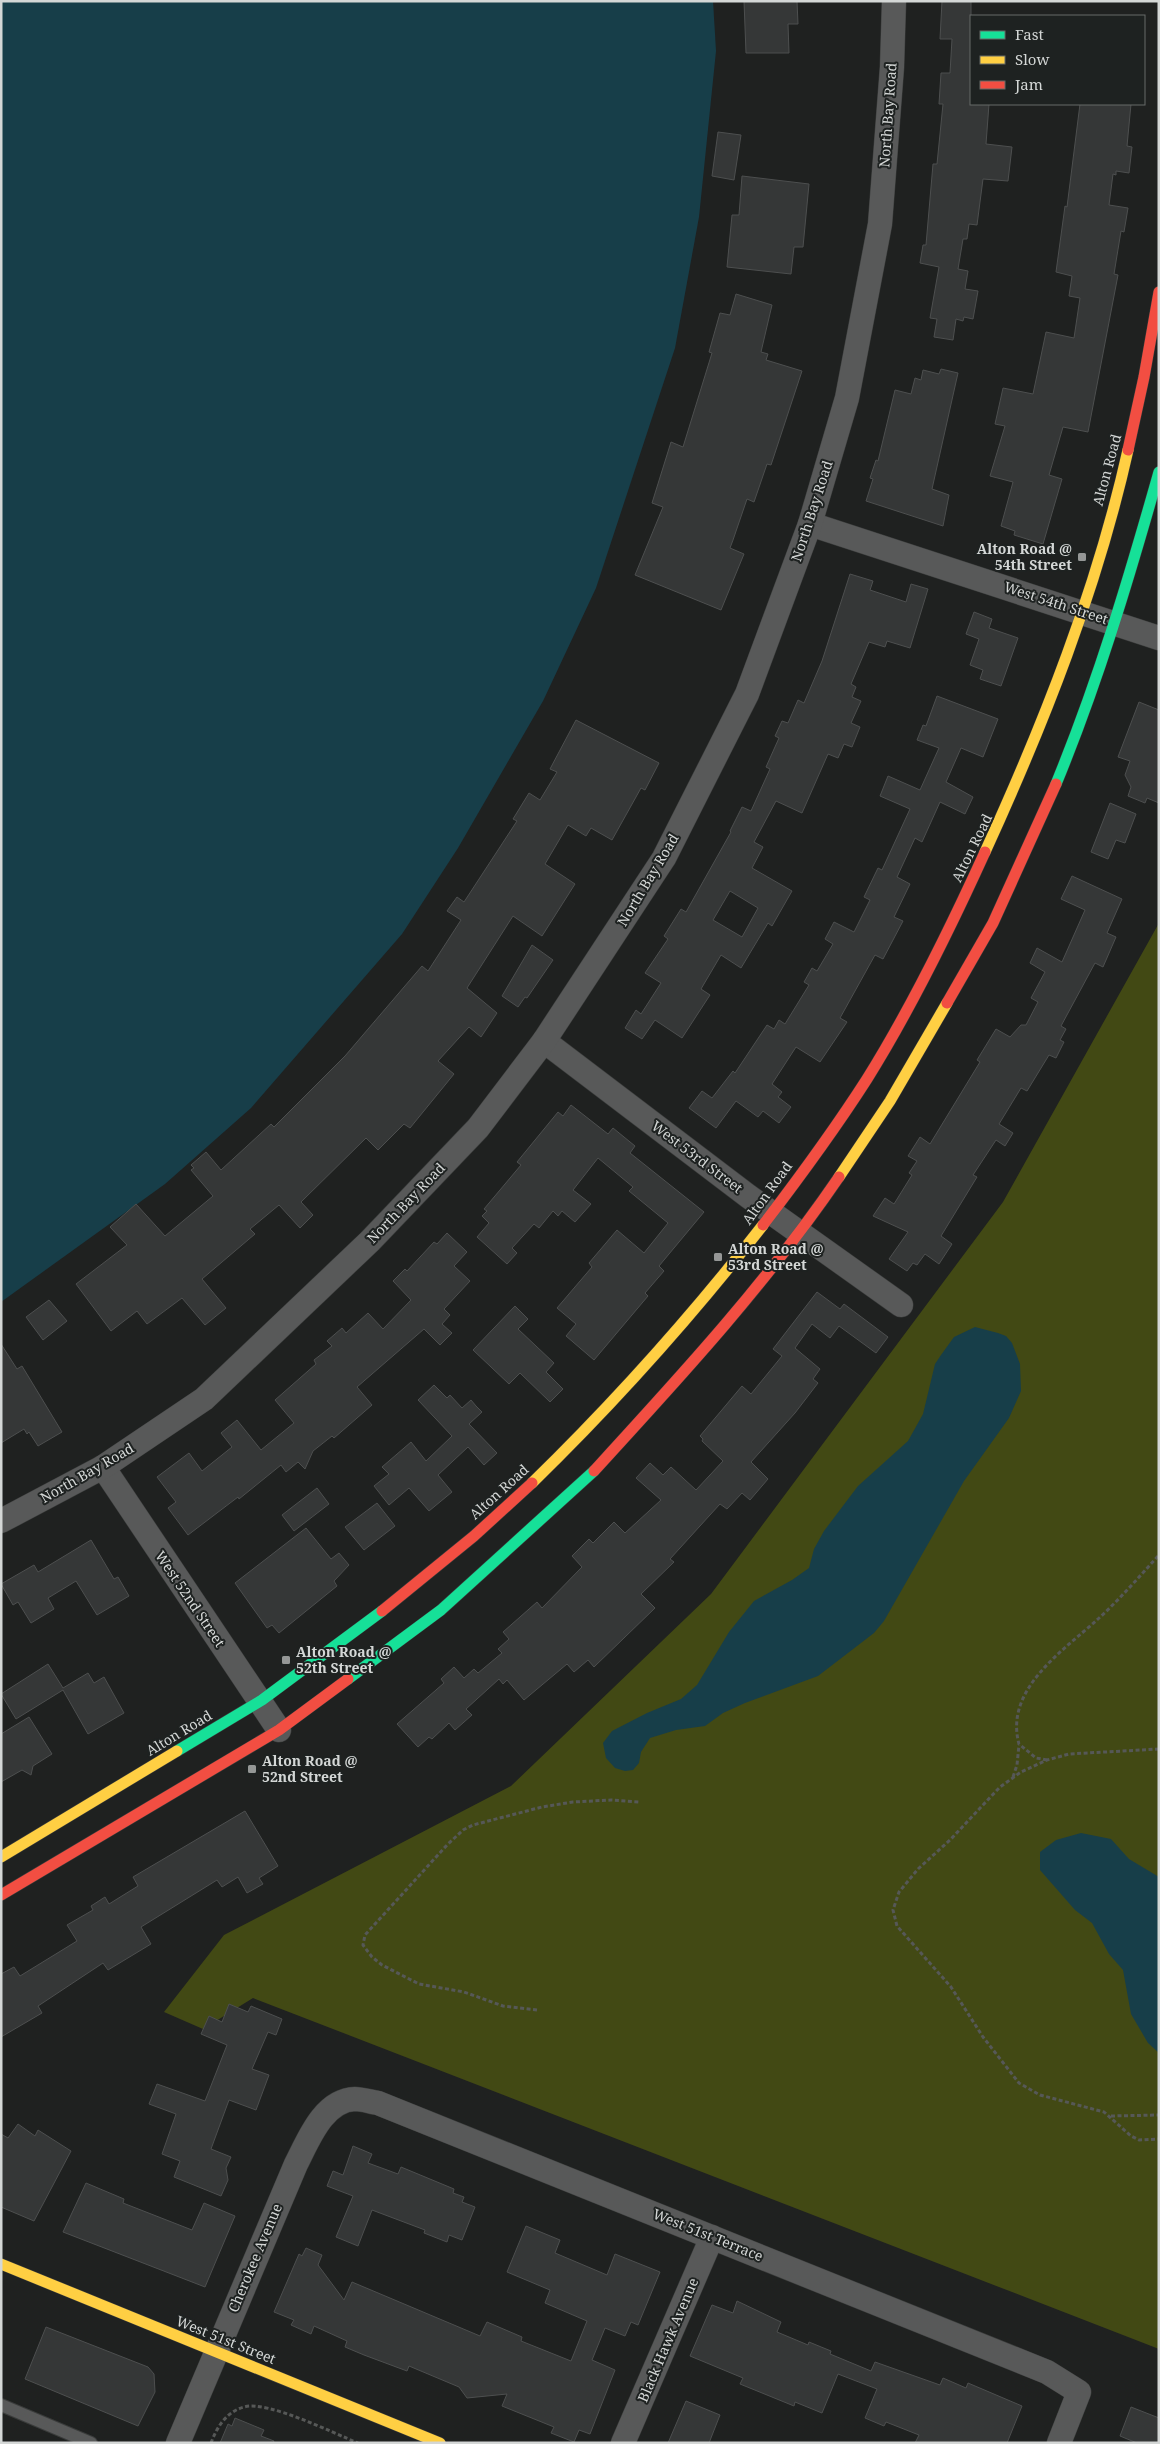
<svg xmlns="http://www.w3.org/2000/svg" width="1160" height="2444" font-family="'Noto Serif',serif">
  <rect width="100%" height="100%" fill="#1f2120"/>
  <path fill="#424914" d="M1159,923v1426l-906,-351 -50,31 -39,-17 60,-77 287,-149 200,-192 292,-392z"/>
  <g fill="#173e49">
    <path d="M1,1h712l3,50 -17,166 -24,131 -79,240 -53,113 -85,147 -56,86 -151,174 -86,76 -164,118z"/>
    <path d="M975,1327l23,6 8,3 6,7 8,21 1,27 -12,27 -45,63 -80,140 -10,12 -56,43 -73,27 -22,10 -18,13 -29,4 -26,8 -9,14 -2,11 -6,7 -8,1 -10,-3 -9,-10 -3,-15 9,-12 35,-18 34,-14 16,-14 32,-53 25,-31 38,-21 17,-12 5,-19 10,-18 34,-45 50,-45 15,-27 12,-50 6,-9 13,-18z"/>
    <path d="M1081,1833l30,6 18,20 30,18v176l-11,-10 -17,-29 -8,-44 -14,-16 -17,-31 -17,-13 -35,-40v-18l16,-12z"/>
  </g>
  <g fill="#353737" stroke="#4d4f4f" fill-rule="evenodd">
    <path d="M744,1h53l1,23h-10l1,29h-43z"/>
    <path d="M942,1h29v103h18l-3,40 26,3 -4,34 -25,-2 -6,46 -8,-1 -2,15h-4l-5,30 10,2 -3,18 13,2 -5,28 -9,-2 -1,4 -7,-2 -3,21 -19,-3 3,-18 -7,-1 9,-51 -19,-4 3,-18h3l7,-81h4l6,-60h-4l2,-31h9l2,-34h-12z"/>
    <path d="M1080,104h51l-4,42 5,1 -3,26 -13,-2v4l-3,-1 -4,31 19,3 -4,24 -3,-1 -7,43 4,1 -30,157 -25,-5 -14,48 13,4 -19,65 -29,-9 1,-4 -14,-5 12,-44 -23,-6 15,-50 -10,-2 8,-36 30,6 13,-62 28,6 6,-40 -11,-2 3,-20 -16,-4 9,-66 2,1z"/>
    <path d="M718,132l23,3 -7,45 -22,-4z"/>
    <path d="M742,176l67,8 -6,63h-9l-3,27 -64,-7 5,-52h7z"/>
    <path d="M736,294l36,11 -11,47 7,2 -2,6 36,11 -31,94 -4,-1 -13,38 -7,-3 -14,41 -3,8 14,6 -23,56 -86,-35 28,-68 -11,-4 19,-61 12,5 29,-94 -3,-1 11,-39 10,2z"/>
    <path d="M941,369l17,4 -26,116 17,6 -6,31 -77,-25 7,-22 -3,-1 6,-18 2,1 17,-71 16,4 4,-16 6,2 2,-10 16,4z"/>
    <path d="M850,574l23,7 -3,9 36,12 5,-18 17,5 -18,59 -23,-7 -2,6 -16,-5 -18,42 5,3 -4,10 9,4 -10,22 9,4 -8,20 -8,-3 -6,14 -10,-4 -26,59 -26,-12 -22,41 9,5 -11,21 40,23 -20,35 -4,-3 -27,45 -20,-13 -20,34 9,6 -28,43 -27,-18 -13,19 -17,-11 11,-18 5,4 20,-31 -16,-10 23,-34 -4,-3 17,-27 5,3 45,-80 -1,-1 12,-24 9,4 19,-42 -4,-2 13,-29 -4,-2 7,-15 6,2 10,-23 6,3 18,-42zM730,891l28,17 -16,29 -29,-17z"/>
    <path d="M974,612l18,7 -3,9 29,10 -17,48 -21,-7 3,-9 -13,-5 9,-26 -13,-5z"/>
    <path d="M937,696l61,23 -15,38 -22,-9 -15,34 27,15 -8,17 -25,-12 -18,40 -7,-4 -18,39 13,7 -16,33 9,4 -20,38 -8,-4 -35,63 7,4 -27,40 -24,-15 -24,37 10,8 -4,5 13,10 -12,16 -16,-12 -5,6 -22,-16 -20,27 -27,-20 13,-17 10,7 21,-27 2,2 32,-48 7,4 5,-9 6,4 24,-39 -5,-3 8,-14 5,3 16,-27 -8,-5 9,-17 20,10 16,-32 -6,-3 14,-29 4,2 28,-61 -30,-13 8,-20 32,14 19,-42 -22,-8 6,-15 3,1z"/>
    <path d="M1139,702l20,8v93l-12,-5 -2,5 -17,-7 3,-9 -6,-12 5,-14 -12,-4z"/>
    <path d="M576,720l83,43 -14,27 -4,-2 -29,52 -21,-12 -5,8 -18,-11 -23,39 30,20 -33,52 -29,-20 -46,72 30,25 -16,24 -12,-10 -31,34 16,13 -44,54 -6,-4 -26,26 -12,-12 -65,64 12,13 -13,13 -21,-23 -29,24 5,5 -53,45 24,29 -21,17 -23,-27 -35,26 -10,-13 -26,20 -35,-47 51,-39 -17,-18 26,-23 29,32 48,-40 -22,-26 3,-2 -3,-3 15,-13 15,18 50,-46 3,3 71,-71 77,-90 6,5 33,-51 -14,-9 10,-14 7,5 53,-81 -4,-2 16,-26 11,7 17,-28 -7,-3z"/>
    <path d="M1110,803l26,11 -11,29 -9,-3 -8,19 -17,-7z"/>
    <path d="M1072,876l50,23 -15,34 9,4 -13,30 -8,-4 -34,63 5,3 -6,11 4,2 -8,16 -7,-3 -22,36 -6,-3 -22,36 14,9 -8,13 -9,-6 -23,35 4,2 -36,59 11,8 -13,20 -14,-10 -8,11 -4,-2 -6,8 -18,-12 19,-27 -35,-16 12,-18 9,6 18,-29 -3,-2 8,-12 -9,-5 12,-19 10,7 50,-82 -3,-2 19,-31 14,8 11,-12h5l12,-23 -7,-4 14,-26 -15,-9 7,-15 25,14 23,-52 -24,-11z"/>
    <path d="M532,945l21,15 -26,38 -2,-1 -7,10 -16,-11z"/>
    <path d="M571,1105l37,29 5,-6 22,18 -5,7 74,59 -45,54 5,5 -19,22 3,3 -54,64 -28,-24 10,-12 -19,-16 35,-41 -3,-4 28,-33 27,23 24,-30 -39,-32 4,-4 -35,-29 -25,32 18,14 -16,18 -13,-11 -4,5 -5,-5 -14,17 -5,-4 -22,24 5,5 -10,11 -30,-27 12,-14 -7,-7 5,-5 -3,-2 37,-44 -4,-3 41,-50 5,4z"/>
    <path d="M447,1233l20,19 -13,14 16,15 -26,28 6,6 -8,9 10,9 -12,12 -16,-16 -67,58 15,18 -38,33 -2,-2 -19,15 -8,18 -7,-7 -12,10 -5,-7 -42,34 -1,-2 -50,38 -20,-27 8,-6 -19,-25 32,-24 13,18 30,-24 -11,-14 16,-13 24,30 33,-27 -19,-23 41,-36 -2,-4 18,-14 -5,-5 15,-13 4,5 22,-20 15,16 28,-29 -18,-19 12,-12 2,2 27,-29 3,2z"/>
    <path d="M817,1292l23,17 4,-5 44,33 -12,16 -37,-27 -9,12 -18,-14 -17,24 25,21 -7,10 5,4 -23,30 -44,49 17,17 -18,21 -8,-7 -15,16 -7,-5 -50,55 4,3 -33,32 14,14 -61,59 -6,-7 -14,12 -7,-8 -43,36 -17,-20 -4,4 -4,-5 -33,30 6,6 -17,15 -6,-7 -17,16 -3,-2 -11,10 -21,-23 47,-41 -3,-4 13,-12 10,11 10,-9 4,4 24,-20 -4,-4 11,-10 -6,-7 34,-30 5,6 40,-41 -10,-11 17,-17 4,4 21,-21 11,11 36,-33 -25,-22 14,-15 13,12 8,-8 25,23 27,-29 -21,-20 1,-2 -3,-3 42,-50 9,8 31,-38 -9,-7z"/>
    <path d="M49,1300l18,21 -24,19 -17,-23z"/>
    <path d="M515,1306l13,13 -10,10 36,34 -8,9 17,17 -13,13 -30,-29 -11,11 -36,-34z"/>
    <path d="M1,1344l16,25 5,-3 40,66 -24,14 -9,-14 -2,2 -3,-5 -23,14z"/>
    <path d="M434,1385l13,13 3,-3 12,13 9,-8 5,6 6,6 -13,12 28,29 -13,12 -16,-18 -30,28 14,17 -23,19 -20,-23 -20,17 -15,-19 15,-12 -7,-7 29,-25 15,19 26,-25 -34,-36z"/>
    <path d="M317,1488l12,16 -35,27 -12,-16z"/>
    <path d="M377,1503l18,23 -31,24 -19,-23z"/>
    <path d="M306,1528l25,31 8,-6 10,12 -15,16 3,5 -58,47 -7,-8 -5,3 -32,-45z"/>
    <path d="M91,1540l23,39 4,-2 11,19 -32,19 -21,-34 -28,17 6,11 -23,14 -13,-21 -5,3 -12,-21 33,-19 4,7z"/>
    <path d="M48,1664l15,24 25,-15 6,10 10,-6 20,36 -36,21 -25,-44 -47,29 -15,-25z"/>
    <path d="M29,1717l23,37 -19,12 -2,9 -9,-5 -21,12v-48z"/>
    <path d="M245,1811l33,55 -19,12 4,6 -16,9 -9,-16 -16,10 -5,-7 -76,47 10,17 -43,26 -5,-7 -65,43 4,7 -41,24v-63l13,-7 6,9 57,-35 -10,-16 26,-15 -2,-4 14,-9 4,7 29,-18 -5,-9z"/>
    <path d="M229,2004l19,8 3,-6 31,13 -6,16 -8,-3 -16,37 17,6 -13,35 -27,-10 -18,49 20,8 -5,11 2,12 -7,16 -47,-19 6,-16 -18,-7 14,-40 -27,-10 8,-20 48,17 22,-56 -26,-11 8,-18 13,6z"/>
    <path d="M18,2124l17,12 3,-6 33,21 -37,70 -33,-14v-73l7,4z"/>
    <path d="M353,2146l19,8 -4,9 30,11 3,-7 53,22 -1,4 11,4 -2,5 13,5 -13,33 -13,-5 -2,7 -23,-9 1,-3 -53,-20 -14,36 -22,-9 17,-41 -26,-10 6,-15 10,4z"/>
    <path d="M86,2183l38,16 -1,4 69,27 12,-27 31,13 -30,71 -142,-55z"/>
    <path d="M526,2226l34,14 -5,13 52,22 8,-21 45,18 -22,53 -7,-3 -6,14 -20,-8 -13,32 23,10 -25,64 -11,-4 -5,12 -23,-9 3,-6 -52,-21 5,-12 -40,4 -8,-11 -50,-21 -2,5 -43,-16 -19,-8 2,-6 -33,-15 -3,8 -20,-9 3,-5 -20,-8 25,-58 3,2 4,-8 16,7 -4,10 26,35 8,-18 128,54 7,-14 35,15 -1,4 50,20 16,-40 -42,-18 5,-13 -43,-18z"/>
    <path d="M737,2301l44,21 -4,10 31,13 1,-3 22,9 -1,3 41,17 4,-9 65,23 3,-7 23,10 2,-5 54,23 -15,37h-92l4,-8 -33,-13 -2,4 -19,-8 12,-29 -39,-15 -16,39 -27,-11 -1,4 -54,-22 3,-6 -53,-22 22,-51 21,8z"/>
    <path d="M46,2327l102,40 6,7 1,18 -17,34 -113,-47z"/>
    <path d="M686,2401l34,14 -11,28h-41z"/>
    <path d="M1131,2407l28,11v25h-22l-17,-7z"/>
    <path d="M235,2418l29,12 -3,6 13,5 -1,2h-53l8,-19 4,2z"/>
  </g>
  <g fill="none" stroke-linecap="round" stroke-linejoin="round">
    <g stroke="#3a3c3b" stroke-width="14">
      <path id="lane" d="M1,2405l90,38"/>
    </g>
    <g stroke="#3a3c3b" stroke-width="25">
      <g id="street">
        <path d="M810,524l349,114"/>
        <path d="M544,1041l204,155 153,109"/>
        <path d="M103,1467l176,263"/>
        <path d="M1,1521l102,-54 101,-68 166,-158 108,-113 66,-87 120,-183 83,-164 63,-170 37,-126 33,-174 12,-157 2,-66"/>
        <path d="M178,2443l118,-279c12,-23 27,-64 59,-65 7,0 16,3 23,4l669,269 32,20 -20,51"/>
        <path d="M623,2443l89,-206"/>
      </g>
    </g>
    <g stroke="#3a3c3b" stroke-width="12">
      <g id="fast">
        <path d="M1056,784c42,-102 73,-206 103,-312"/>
        <path d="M348,1679l93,-69 153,-139"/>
        <path d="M177,1751l85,-51 120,-89"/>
      </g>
    </g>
    <g stroke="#3a3c3b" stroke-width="12">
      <g id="slow">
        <path d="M985,852c59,-129 112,-263 143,-402"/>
        <path d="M839,1177l51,-76 57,-98"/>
        <path d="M532,1483c83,-81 160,-167 231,-258"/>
        <path d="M1,1857l176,-106"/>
        <path d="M1,2264l439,179"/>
      </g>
    </g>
    <g stroke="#3a3c3b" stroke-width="12">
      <g id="jam">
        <path d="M1128,450l16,-73 15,-85"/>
        <path d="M947,1003l46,-80 63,-139"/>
        <path d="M763,1225c36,-47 72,-96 104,-146 45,-72 83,-150 118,-227"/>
        <path d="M594,1471c87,-95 172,-187 245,-294"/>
        <path d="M382,1611l92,-75 58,-53"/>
        <path d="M1,1895l278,-165 69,-51"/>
      </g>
    </g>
    <g stroke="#565857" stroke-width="3" stroke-dasharray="4 2.5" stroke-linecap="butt">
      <path d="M1159,1749l-90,5 -22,6 -26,12 -21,15 -50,53 -32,29 -19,23 -6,18 4,16 54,61 32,50 36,46 21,12 64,17 27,24 8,4 20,-1"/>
      <path d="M1047,1760l-11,-2 -17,-14c-15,-55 44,-93 79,-125 22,-20 41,-42 61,-64"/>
      <path d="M1013,1777l4,-12 2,-20"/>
      <path d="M537,2010l-34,-4 -39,-14 -45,-8 -37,-19 -10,-8 -9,-12 2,-10 82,-90 16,-15 10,-5 69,-18 31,-5 38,-2 28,2"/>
      <path d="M1111,2116l48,-1"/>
      <path d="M211,2443c6,-16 15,-31 33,-36 23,-7 89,26 114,36"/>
    </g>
    <use href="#lane" stroke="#585959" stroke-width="12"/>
    <use href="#street" stroke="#585959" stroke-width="24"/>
    <use href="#fast" stroke="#16e098" stroke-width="11"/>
    <use href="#slow" stroke="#ffcf43" stroke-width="11"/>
    <use href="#jam" stroke="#f24e42" stroke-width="11"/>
  </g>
  <g fill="#959796" stroke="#1e2221" stroke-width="2">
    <rect x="1077" y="552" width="10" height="10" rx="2.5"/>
    <rect x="713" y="1252" width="10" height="10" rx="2.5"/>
    <rect x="281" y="1655" width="10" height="10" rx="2.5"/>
    <rect x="247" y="1764" width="10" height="10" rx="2.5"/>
  </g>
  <g text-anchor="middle" stroke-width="4" stroke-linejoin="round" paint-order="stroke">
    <g font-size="14" fill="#d4d7d6" stroke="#1e2221">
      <text transform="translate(888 115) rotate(-86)" y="5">North Bay Road</text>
      <text transform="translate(1107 470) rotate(-75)" y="5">Alton Road</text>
      <text transform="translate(812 511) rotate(-72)" y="5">North Bay Road</text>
      <text transform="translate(1056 603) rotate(18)" y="5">West 54th Street</text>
      <text transform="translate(972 848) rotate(-64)" y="5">Alton Road</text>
      <text transform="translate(648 880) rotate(-59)" y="5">North Bay Road</text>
      <text transform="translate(697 1157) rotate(37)" y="5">West 53rd Street</text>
      <text transform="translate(767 1193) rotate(-54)" y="5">Alton Road</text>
      <text transform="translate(406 1203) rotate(-46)" y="5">North Bay Road</text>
      <text transform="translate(87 1473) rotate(-30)" y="5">North Bay Road</text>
      <text transform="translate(499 1492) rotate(-42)" y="5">Alton Road</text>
      <text transform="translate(190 1599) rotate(56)" y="5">West 52nd Street</text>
      <text transform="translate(179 1733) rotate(-31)" y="5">Alton Road</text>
      <text transform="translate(708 2235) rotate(22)" y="5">West 51st Terrace</text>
      <text transform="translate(255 2258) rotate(-67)" y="5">Cherokee Avenue</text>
      <text transform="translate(226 2340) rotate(22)" y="5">West 51st Street</text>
      <text transform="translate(668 2340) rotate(-67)" y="5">Black Hawk Avenue</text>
    </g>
    <g font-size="14" font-weight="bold" fill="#d4d7d6" stroke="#1e2221" text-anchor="start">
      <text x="1072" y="554" text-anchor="end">Alton Road @<tspan x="1072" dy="16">54th Street</tspan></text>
      <text x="728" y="1254">Alton Road @<tspan x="728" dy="16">53rd Street</tspan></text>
      <text x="296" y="1657">Alton Road @<tspan x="296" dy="16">52th Street</tspan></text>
      <text x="262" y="1766">Alton Road @<tspan x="262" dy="16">52nd Street</tspan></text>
    </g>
  </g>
  <rect width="1160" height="2444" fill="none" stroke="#d4d7d6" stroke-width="5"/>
  <rect x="970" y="15" width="175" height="90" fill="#1e2221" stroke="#676a69"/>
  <rect x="980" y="31" width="25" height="8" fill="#16e098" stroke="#676a69"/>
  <text x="1015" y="40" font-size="15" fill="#d4d7d6">Fast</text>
  <rect x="980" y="56" width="25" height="8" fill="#ffcf43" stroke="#676a69"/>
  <text x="1015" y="65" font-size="15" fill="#d4d7d6">Slow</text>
  <rect x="980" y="81" width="25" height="8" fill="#f24e42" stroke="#676a69"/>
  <text x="1015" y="90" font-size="15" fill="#d4d7d6">Jam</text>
</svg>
